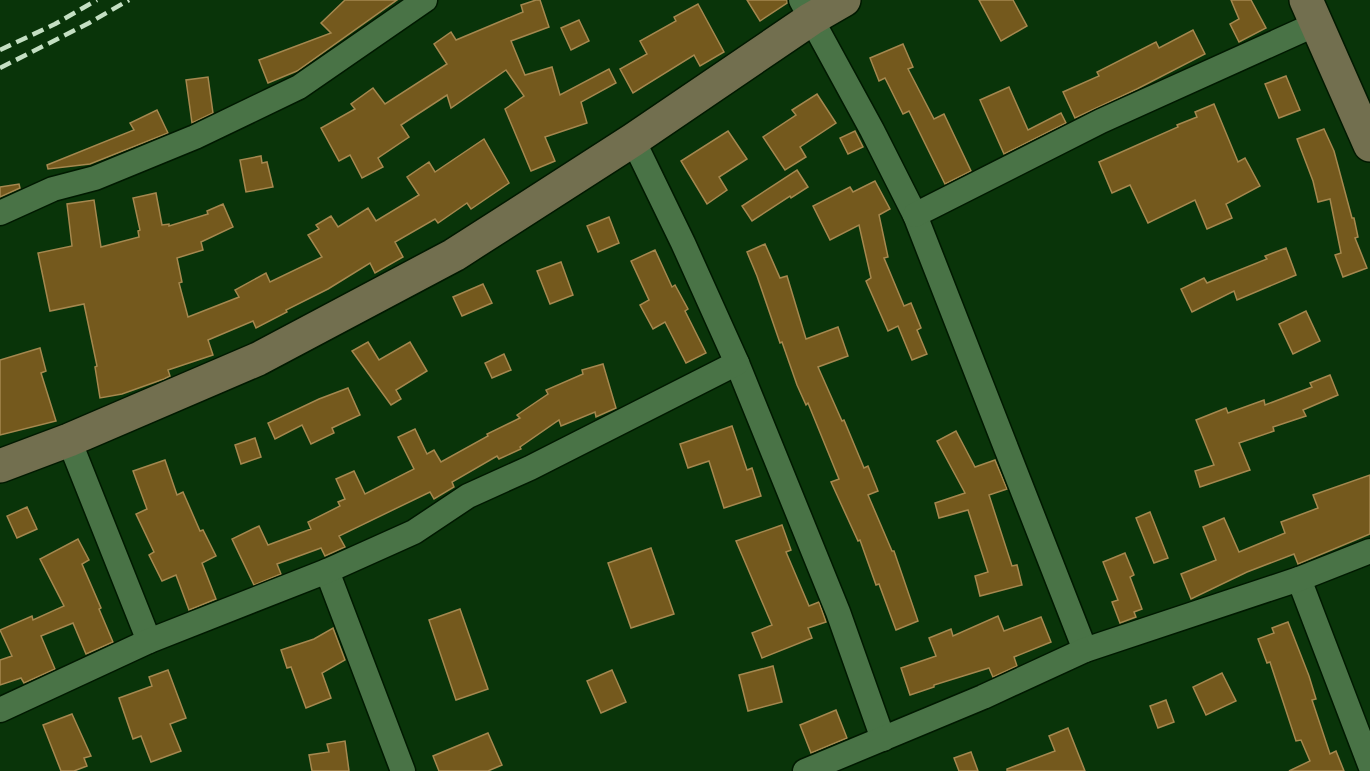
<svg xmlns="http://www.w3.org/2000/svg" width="1370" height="771" font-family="'PT Sans Narrow',sans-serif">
  <rect width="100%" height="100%" fill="#093409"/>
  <g fill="#74591d" stroke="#a5884f" stroke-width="1.5">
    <path d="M345,0h52l-100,71 -29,12 -9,-23 72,-27 -10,-10z"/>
    <path d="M536,0h4l9,27 -38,14 14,34 27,-8 8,28 49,-26 7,14 -35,19 6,21 -42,14 10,24 -24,10 -26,-62 19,-13 -18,-26 -55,38 -4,-13 -46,30 8,12 -31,21 5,9 -21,11 -12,-23 -11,6 -18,-33 34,-19 -4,-5 22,-16 12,16 62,-40 -13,-20 17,-12 5,8 67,-28 -2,-7z"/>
    <path d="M747,0h40v3l-27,18z"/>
    <path d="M979,0h34l14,26 -26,15z"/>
    <path d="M1231,0h20l15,28 -27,14 -9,-18 9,-5z"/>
    <path d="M698,4l26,48 -24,14 -6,-11 -61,38 -13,-24 27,-15 -7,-13 36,-20 -2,-4z"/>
    <path d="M579,20l10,21 -18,9 -10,-22z"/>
    <path d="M1193,30l12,24 -68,35 -62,29 -12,-26 36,-16 -2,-4 59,-30 3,6z"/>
    <path d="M903,44l10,23 -5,2 26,50 10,-5 27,57 -26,13 -36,-73 -6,3 -18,-36 -6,3 -9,-23z"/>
    <path d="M1286,76l14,34 -21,8 -14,-34z"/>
    <path d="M208,77l5,36 -21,10 -6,-43z"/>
    <path d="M1009,87l19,43 33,-17 5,10 -62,31 -24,-54z"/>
    <path d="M817,94l19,29 -36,24 6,10 -21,13 -22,-33 33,-22 -4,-5z"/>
    <path d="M1214,104l24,58 7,-4 15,28 -34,18 6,14 -25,11 -12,-29 -47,23 -18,-38 -18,8 -13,-31 79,-35 -1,-2 20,-8 -2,-5z"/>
    <path d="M157,110l11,23 -78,31 -42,5 -1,-4 87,-35 -4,-7z"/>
    <path d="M1324,129l10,22 18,67h2l4,19 -3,1 12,30 -24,9 -8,-22 6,-2 -11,-54 -12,3 -5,-21 -16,-42z"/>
    <path d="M728,131l19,28 -28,18 8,13 -20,14 -26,-43z"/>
    <path d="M855,131l8,16 -15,7 -8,-16z"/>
    <path d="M484,139l25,44 -38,26 -4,-6 -29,20 -3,-4 -40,23 8,15 -28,16 -5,-10 -42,26 -42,21 1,2 -31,16 -3,-7 -45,19 5,15 -45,15 2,6 -6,3 -42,15 -22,4 -5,-31 2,-1 -13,-62 -34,7 -12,-58 34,-7 -5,-42 27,-4 7,47 38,-10 -1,-6 2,-1 -7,-32 23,-5 6,32 7,-1v2l39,-12 -1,-3 16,-7 10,23 -32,15 2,8 -26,8 5,24 -3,1 9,34 51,-20 -4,-7 31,-17 4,9 52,-25 -14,-22 11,-6 -3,-4 15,-9 7,11 30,-19 8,13 43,-26 -12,-18 22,-15 6,10z"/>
    <path d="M261,156l1,7 5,-1 6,25 -27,5 -6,-32z"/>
    <path d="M797,170l11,17 -17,11 -1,-2 -38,25 -10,-15z"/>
    <path d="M875,181l15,28 -11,6 9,42 -4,1 20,48 7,-3 10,25 -4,2 10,24 -15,6 -14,-34 -10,5 -22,-50 5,-3 -12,-53 -29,15 -17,-34 37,-19 3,5z"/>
    <path d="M19,184l1,4 -20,9v-10z"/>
    <path d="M609,217l10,26 -21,9 -11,-26z"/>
    <path d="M765,244l15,34 7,-2 19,63 32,-12 10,29 -30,11 24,54 2,-1 20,48 4,-2 10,25 -10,4 24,56h2l24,70 -22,9 -17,-46 -3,1 -16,-45 -2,1 -27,-59 8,-3 -31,-76 -2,2 -9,-20 -15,-43 -2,1 -23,-67 -10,-24z"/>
    <path d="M1286,248l10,27 -59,25 -3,-9 -42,21 -11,-23 23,-11 3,5 60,-24 -2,-3z"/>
    <path d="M655,250l17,37 3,-2 13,24 -3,2 21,42 -20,10 -21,-41 -12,7 -13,-24 9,-5 -18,-39z"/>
    <path d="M561,262l12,33 -23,9 -13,-33z"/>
    <path d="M483,284l9,19 -30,13 -9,-19z"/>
    <path d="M1306,311l14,30 -27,13 -14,-30z"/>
    <path d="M368,342l11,18 31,-18 17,29 -31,19 5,9 -10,6 -39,-54z"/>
    <path d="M40,348l6,23 -5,2 15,48 -56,14v-75z"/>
    <path d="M504,354l7,16 -19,8 -7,-15z"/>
    <path d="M603,364l13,44 -20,9 -1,-5 -34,14 -2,-6 -39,27 1,2 -22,10 -2,-3 -45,26 2,5 -20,12 -4,-7 -91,44 6,11 -20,9 -4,-8 -44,16 4,10 -27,11 -22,-46 27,-13 9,19 43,-16 -3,-7 32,-16 -2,-4 7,-3 -9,-20 18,-8 11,23 49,-25 -16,-32 17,-8 12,25 7,-4 7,12 47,-26 -1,-2 33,-16 -3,-3 31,-21 -2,-4 37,-16 -1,-4z"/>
    <path d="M1330,375l8,20 -35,15 3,6 -33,11 1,4 -35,12 11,27 -50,17 -5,-16 19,-6 -18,-45 30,-12 2,5 36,-13 1,5 47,-18 -2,-4z"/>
    <path d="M348,388l12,27 -28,13 2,5 -23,11 -9,-19 -27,14 -7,-16 51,-24z"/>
    <path d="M732,426l15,44 5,-2 9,28 -37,12 -15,-47 -21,7 -8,-24z"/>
    <path d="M956,431l19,36 20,-7 12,29 -18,6 23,71 5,-1 5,20 -42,11 -5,-20 13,-4 -20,-62 -29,8 -4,-15 30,-10 -28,-52z"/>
    <path d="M255,438l6,19 -20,7 -6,-19z"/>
    <path d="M165,460l12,35 6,-3 17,39 3,-1 13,26 -14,7 14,36 -27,11 -13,-35 -14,6 -13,-26 5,-3 -18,-38 11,-5 -14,-38z"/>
    <path d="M1370,475v59l-72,30 -4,-10 -47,18 -56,27 -10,-25 35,-14 -13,-33 21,-9 15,34 46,-19 -4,-11 37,-14 -5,-13z"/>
    <path d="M27,507l10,22 -20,9 -10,-22z"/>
    <path d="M1150,512l18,46 -14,5 -18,-45z"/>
    <path d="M782,525l9,25 -5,2 23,54 10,-4 7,20 -18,6 4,10 -50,20 -10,-25 20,-8 -36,-84z"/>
    <path d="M78,539l11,21 -7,4 19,44 -2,1 14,33 -27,12 -13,-31 -32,13 14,33 -31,14 -3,-5 -21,7v-25l12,-4 -12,-26 32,-14 1,4 31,-14 -24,-47z"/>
    <path d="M651,548l23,66 -43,14 -23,-65z"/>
    <path d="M1125,553l9,22 -4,2 12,32 -8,3 2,5 -16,6 -8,-21 6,-2 -15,-38z"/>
    <path d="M460,609l28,80 -32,11 -27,-80z"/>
    <path d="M998,616l6,15 37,-14 10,25 -37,15 3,9 -24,11 -4,-9 -55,17v2l-24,8 -9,-27 35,-12 -7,-18 22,-9 2,7z"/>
    <path d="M1288,622l21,54 7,23 -4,1 18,54 6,-3 8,20h-55l21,-10 -9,-21 -5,1 -26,-79 -3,1 -9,-24 16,-6 -2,-5z"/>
    <path d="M333,628l12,32 -23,13 9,25 -25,10 -15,-41 -4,1 -6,-18 33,-11z"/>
    <path d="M773,666l9,36 -34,9 -9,-36z"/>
    <path d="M168,670l18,48 -16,6 11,27 -30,11 -10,-26 -8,3 -14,-41 33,-12 -3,-9z"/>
    <path d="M612,670l14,32 -25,11 -14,-32z"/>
    <path d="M1222,673l14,28 -30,14 -13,-28z"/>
    <path d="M1166,700l8,22 -16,6 -8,-22z"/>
    <path d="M836,710l11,28 -36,15 -11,-28z"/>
    <path d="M72,714l19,42 -7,2 3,8 -13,5h-13l-18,-46z"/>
    <path d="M1068,728l17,43h-78v-2l48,-18 -6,-15z"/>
    <path d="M488,733l14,32 -14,6h-49l-6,-15z"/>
    <path d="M345,741l4,30h-37l-3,-16 20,-3 -2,-8z"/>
    <path d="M971,752l7,19h-19l-5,-13z"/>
  </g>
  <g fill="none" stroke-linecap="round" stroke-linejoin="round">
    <g stroke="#001900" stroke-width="27">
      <g id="street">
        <path d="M801,0l71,130 43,85 170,435"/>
        <path d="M0,213l53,-24 42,-11 100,-41 104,-50 126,-87"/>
        <path d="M915,215l186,-94 215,-97"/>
        <path d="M737,363l101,249 45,127"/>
        <path d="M69,440l80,201"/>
        <path d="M327,571l76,200"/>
        <path d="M1299,579l71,186"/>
        <path d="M0,710l149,-69 178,-70 87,-39 54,-36 62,-28 207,-105 -54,-120 -50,-103"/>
        <path d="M805,771l178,-74 102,-47 214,-71 71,-28"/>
      </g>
    </g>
    <g stroke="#001900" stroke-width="36">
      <g id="secondary">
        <path d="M1306,0l64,145"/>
        <path d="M0,466l69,-26 189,-81 196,-104 179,-115 178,-121 33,-19"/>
      </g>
    </g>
    <use href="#street" stroke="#497346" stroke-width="24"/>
    <use href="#secondary" stroke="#726f4f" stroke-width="33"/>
    <g stroke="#c4dfc3" stroke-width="4.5" stroke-dasharray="12 6" stroke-linecap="butt">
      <path d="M0,50l55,-26 42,-24"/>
      <path d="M0,68l89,-45 40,-23"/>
    </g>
  </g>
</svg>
